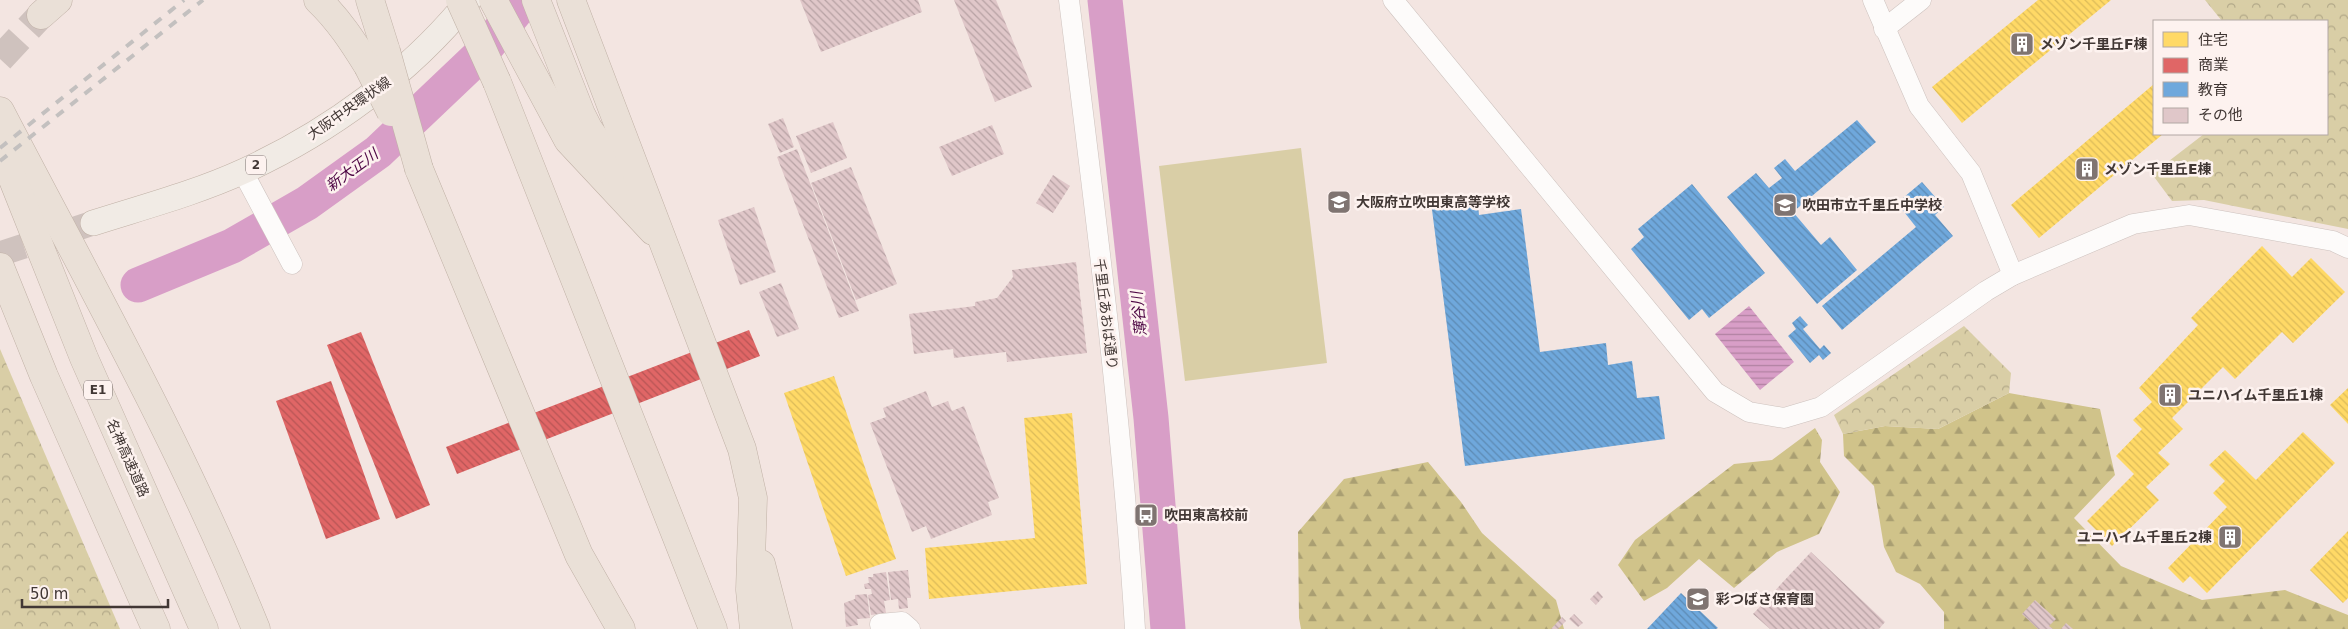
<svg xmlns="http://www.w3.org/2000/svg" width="2348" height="629" font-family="'DejaVu Sans','Noto Sans JP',sans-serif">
  <defs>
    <pattern id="forest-firs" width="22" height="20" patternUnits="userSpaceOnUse" patternTransform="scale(1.25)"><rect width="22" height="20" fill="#d0c38a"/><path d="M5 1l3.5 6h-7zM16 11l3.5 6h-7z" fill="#aa9f72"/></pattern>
    <pattern id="park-crowns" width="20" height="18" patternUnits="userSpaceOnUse" patternTransform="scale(1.25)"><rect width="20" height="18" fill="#d9cea6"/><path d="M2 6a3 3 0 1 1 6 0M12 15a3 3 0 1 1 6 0" fill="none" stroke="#b2a888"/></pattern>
    <pattern id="water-rules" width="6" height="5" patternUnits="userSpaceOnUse" patternTransform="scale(1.25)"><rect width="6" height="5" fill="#d89ec7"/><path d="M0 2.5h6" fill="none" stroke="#b182a2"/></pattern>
    <pattern id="homes-back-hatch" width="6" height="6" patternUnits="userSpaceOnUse" patternTransform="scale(1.25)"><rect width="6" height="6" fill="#ffd966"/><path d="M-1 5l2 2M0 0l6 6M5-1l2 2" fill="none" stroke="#dcbb59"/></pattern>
    <pattern id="shops-back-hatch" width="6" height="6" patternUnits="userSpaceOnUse" patternTransform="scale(1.25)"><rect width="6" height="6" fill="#e06666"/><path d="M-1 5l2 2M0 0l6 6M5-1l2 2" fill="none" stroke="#b75555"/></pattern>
    <pattern id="schools-back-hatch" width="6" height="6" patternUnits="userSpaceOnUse" patternTransform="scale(1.25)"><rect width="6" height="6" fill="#6fa8dc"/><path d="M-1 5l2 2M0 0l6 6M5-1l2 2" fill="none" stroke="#5d8ab3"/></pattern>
    <pattern id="building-back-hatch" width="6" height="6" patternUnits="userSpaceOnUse" patternTransform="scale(1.25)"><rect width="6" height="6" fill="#e0c7c9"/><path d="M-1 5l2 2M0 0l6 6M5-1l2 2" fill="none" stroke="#b7a2a4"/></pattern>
  </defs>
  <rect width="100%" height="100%" fill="#f3e5e1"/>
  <g fill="url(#forest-firs)">
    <path d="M2009,393l91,16 15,66 -41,43 47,48 81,34 83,-10 63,25v14h-404v-17l-24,-28 -24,-12 -12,-25 -10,-61 -30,-30 -1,-22 42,-8 53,3z"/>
    <path d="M1815,428l7,12 -2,22 20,30 -21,42 -42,18 -43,36 -35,-29 -32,29 -23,13 -26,-36 17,-25 99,-76 38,-4z"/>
    <path d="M1428,462l33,40 21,31 74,67 8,29h-263l-2,-11 -1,-86 46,-53z"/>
  </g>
  <g fill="url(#park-crowns)">
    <path d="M2205,0h143v229l-144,-29 -32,1 -20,-27 52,-40h123v-113h-105z"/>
    <path d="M1964,326l47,47 -2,20 -71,36 -53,-3 -42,8 -9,-19z"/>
    <path d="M0,349l120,280h-120z"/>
  </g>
  <path fill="#d9cea6" d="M1301,148l26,215 -142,18 -26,-215z"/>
  <path fill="url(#water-rules)" d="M1749,306l45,56 -34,28 -45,-56z"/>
  <g fill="url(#homes-back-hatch)">
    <path d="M2038,0h73l-149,123 -30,-36z"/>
    <path d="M2154,84v50h9l-124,104 -28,-33z"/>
    <path d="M2262,246l30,31 19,-19 34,34 -52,51 -11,-11 -47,47 -12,-12 -51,51 11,11 -25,24 12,11 -24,23 13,13 -47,46 -25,-25 47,-47 -18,-18 26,-27 -9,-9 19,-18 -13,-14 59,-63 -7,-7z"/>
    <path d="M834,376l62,183 -50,17 -62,-183z"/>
    <path d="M2348,388v36l-18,-19z"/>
    <path d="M1072,413l15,171 -158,15 -4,-51 110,-10 -11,-120z"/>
    <path d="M2303,432l32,31 -128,130 -17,-17 -7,7 -15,-15 59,-61 -14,-14 12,-12 -16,-16 16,-15 31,30z"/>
    <path d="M2348,531v67l-5,5 -33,-33z"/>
  </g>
  <g fill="url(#shops-back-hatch)">
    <path d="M749,330l11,26 -303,118 -11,-27z"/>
    <path d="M361,332l69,173 -34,14 -69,-174z"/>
    <path d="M331,381l49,138 -54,20 -50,-138z"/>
  </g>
  <g fill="url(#schools-back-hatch)">
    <path d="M1857,120l19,22 -83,70 28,33 9,-8 27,33 -40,34 -90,-107 29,-24 13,15 13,-10 -8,-10 11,-9 10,12z"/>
    <path d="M1922,182l22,25 -9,8 18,21 -111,94 -20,-24 94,-79 -19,-24z"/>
    <path d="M1692,184l73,89 -56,45 -7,-9 -13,11 -58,-71 13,-12 -6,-8z"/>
    <path d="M1477,196l2,19 42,-6 19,143 66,-9 2,22 24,-4 5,37 22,-2 6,43 -200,27 -34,-264z"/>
    <path d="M1800,316l8,9 -5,4 17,20 4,-4 7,8 -8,7 -4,-5 -9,8 -22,-27 8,-7 -4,-6z"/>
    <path d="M1681,593l37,35 -2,1h-69z"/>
  </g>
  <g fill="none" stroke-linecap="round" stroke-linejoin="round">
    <g stroke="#d89ec7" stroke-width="35">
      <path d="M1105,0l46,418 17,211"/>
      <path d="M138,285l94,-39 75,-43 71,-51 100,-95 47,-57"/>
    </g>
  </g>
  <g fill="url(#building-back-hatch)">
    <path d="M800,0h118l4,12 -101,40z"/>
    <path d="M954,0h42l36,87 -37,15z"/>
    <path d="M783,118l11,29 -14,6 -12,-29z"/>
    <path d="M833,122l14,36 -36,15 -15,-37z"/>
    <path d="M992,125l12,29 -52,22 -13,-29z"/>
    <path d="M797,149l62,162 -20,7 -62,-161z"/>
    <path d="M851,167l46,117 -41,16 -45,-117z"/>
    <path d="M1053,175l17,11 -17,27 -17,-10z"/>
    <path d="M754,207l22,65 -36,13 -22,-65z"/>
    <path d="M1076,262l11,91 -80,9 -1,-10 -52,6 -1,-9 -39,5 -5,-40 66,-8v-4l22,-4 16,-21 -1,-7z"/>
    <path d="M781,283l18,46 -22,8 -18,-45z"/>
    <path d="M926,391l6,16 16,-6 4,10 12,-5 35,92 -11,4 4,13 -61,24 -5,-13 -14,6 -42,-109 16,-6 -3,-9z"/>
    <path d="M1811,552l74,70 -6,7h-109l-17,-15z"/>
    <path d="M908,570l3,28h-4l1,10 -9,1 -1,-10 -7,1 -3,-28z"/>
    <path d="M886,572l4,28 -6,1 2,12 -15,2 -3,-20 4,-1 -1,-5h-6l-1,-5 5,-1 -1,-6h5v-3z"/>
    <path d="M1598,591l5,6 -7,8 -6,-6z"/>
    <path d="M867,594l3,24 -13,1 1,6 -12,2 -2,-24 11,-4v-4z"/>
    <path d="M2035,600l21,19 -7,7 4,3h-15l-16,-15z"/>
    <path d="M1574,614l9,9 -5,4 -9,-8z"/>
    <path d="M1562,617l4,4 -8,8h-7z"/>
    <path d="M2066,623l7,6h-12z"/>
  </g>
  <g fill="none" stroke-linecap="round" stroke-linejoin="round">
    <path stroke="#cfc2be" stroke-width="25" stroke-dasharray="25 12" stroke-linecap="butt" d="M0,254l93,-31"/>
    <path stroke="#cfc2be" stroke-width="28" stroke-dasharray="28 14" stroke-linecap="butt" d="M0,59l41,-44"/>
    <g stroke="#cdc2be" stroke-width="21">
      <g id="minor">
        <path d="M1069,0c26,209 53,419 66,629"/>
        <path d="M1393,0l322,392 34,20 35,6 37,-11 165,-116 27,-16 120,-51 56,-9 144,26 15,7"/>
        <path d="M1873,0l46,106 52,67 42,102"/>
        <path d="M1884,29l37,-29"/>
        <path d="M243,172l49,92"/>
        <path d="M881,629l-1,-5 22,-2 8,7"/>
      </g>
    </g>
    <g stroke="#c0b1a6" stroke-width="26">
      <path id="major" d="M93,223c50,-16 103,-30 151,-52 85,-39 165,-97 225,-171"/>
    </g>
    <g stroke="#c0b1a6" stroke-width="29">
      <g id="highway">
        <path d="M318,0c21,20 35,42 50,66"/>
        <path d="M370,0l16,51"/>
        <path d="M493,0l75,140 85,91"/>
        <path d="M536,0l45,114 7,14 36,53"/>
        <path d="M571,0l171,449 11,49 -3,92 4,39"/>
        <path d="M41,15l17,-15"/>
        <path d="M497,82l216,547"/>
        <path d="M0,111c89,171 184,339 256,518"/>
        <path d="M0,147l84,211 120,271"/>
        <path d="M419,169l160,386 42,74"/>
        <path d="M0,267l44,109 112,253"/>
        <path d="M761,564l17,65"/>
      </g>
    </g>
    <use href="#minor" stroke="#fdfbfa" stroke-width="20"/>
    <use href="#major" stroke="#f1ebe5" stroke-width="25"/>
    <use href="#highway" stroke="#eae0d7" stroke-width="28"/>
    <g stroke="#c3c0bf" stroke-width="4" stroke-dasharray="9 9" stroke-linecap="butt">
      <path d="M0,148l184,-148"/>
      <path d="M0,161l203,-161"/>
    </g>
    <g stroke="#c0b1a6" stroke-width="29" stroke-linecap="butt">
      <g id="highway-bridge">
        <path d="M460,0l37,82"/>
        <path d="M386,51l33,118"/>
        <path d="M368,66l23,46"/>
      </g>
    </g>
    <use href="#highway-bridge" stroke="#eae0d7" stroke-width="28"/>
  </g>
  <defs>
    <g id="building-square" transform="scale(1.25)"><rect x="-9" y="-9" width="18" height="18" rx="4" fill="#7f7471" stroke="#fdf2ef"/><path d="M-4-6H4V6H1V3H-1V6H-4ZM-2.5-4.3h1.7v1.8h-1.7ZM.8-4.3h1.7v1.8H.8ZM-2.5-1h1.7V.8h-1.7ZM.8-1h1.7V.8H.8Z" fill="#fff"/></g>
    <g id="school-square" transform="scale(1.25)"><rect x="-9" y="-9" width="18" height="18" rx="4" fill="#7f7471" stroke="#fdf2ef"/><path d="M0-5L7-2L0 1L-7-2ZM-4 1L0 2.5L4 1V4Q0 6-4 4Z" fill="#fff"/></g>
    <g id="bus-square" transform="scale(1.25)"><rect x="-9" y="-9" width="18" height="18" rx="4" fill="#7f7471" stroke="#fdf2ef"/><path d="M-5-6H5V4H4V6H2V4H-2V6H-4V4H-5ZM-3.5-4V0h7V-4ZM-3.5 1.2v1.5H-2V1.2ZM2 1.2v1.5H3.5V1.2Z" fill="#fff"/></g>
  </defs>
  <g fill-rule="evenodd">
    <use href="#building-square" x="2022" y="44"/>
    <use href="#building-square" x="2087" y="169"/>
    <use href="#school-square" x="1339" y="202"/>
    <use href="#school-square" x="1785" y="205"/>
    <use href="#building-square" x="2170" y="395"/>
    <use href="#bus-square" x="1146" y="515"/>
    <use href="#building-square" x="2230" y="537"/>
    <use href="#school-square" x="1698" y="599"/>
  </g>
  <g text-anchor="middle" stroke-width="5" stroke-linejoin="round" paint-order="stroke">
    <g fill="#fdf2ef" stroke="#796f6c" stroke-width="1">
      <rect x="246" y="155.5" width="20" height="19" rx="4"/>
      <rect x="84" y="380.5" width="28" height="19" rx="4"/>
    </g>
    <g font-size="12" font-weight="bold" fill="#413734">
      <text x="256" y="169">2</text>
      <text x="98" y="394">E1</text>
    </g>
    <g font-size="14" font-weight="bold" fill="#413734" stroke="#fdf2ef" text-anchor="start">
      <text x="2040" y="49">メゾン千里丘F棟</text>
      <text x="2104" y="174">メゾン千里丘E棟</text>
      <text x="1356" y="207">大阪府立吹田東高等学校</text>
      <text x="1802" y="210">吹田市立千里丘中学校</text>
      <text x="2188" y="400">ユニハイム千里丘1棟</text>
      <text x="1164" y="520">吹田東高校前</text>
      <text x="2212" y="542" text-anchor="end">ユニハイム千里丘2棟</text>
      <text x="1716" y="604">彩つばさ保育園</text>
    </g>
    <g font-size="14" fill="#413734" stroke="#fdf2ef">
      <text transform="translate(349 108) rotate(-35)" y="5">大阪中央環状線</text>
      <text transform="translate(1106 314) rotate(83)" y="5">千里丘あおば通り</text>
      <text transform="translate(128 458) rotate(66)" y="5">名神高速道路</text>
    </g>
    <g font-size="15" font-style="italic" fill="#4d0644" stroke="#fdf2ef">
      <text transform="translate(352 170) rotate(-36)" y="5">新大正川</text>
      <text transform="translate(1139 314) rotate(-96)" y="5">薄谷川</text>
    </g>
  </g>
  <rect x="2153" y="20" width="175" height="115" fill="#fdf2ef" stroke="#b2a7a4"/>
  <rect x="2163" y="32" width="25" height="15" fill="#ffd966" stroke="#b2a7a4"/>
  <text x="2198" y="45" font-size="15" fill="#413734">住宅</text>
  <rect x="2163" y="58" width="25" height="15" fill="#e06666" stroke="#b2a7a4"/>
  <text x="2198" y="70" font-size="15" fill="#413734">商業</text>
  <rect x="2163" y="82" width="25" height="15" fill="#6fa8dc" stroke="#b2a7a4"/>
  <text x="2198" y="95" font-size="15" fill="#413734">教育</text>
  <rect x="2163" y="108" width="25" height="15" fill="#e0c7c9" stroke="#b2a7a4"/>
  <text x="2198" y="120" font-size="15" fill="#413734">その他</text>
  <path d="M22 599v8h146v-8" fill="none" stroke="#413734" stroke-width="2.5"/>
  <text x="30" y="599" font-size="15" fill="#413734" stroke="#fdf2ef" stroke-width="4" paint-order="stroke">50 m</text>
</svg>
